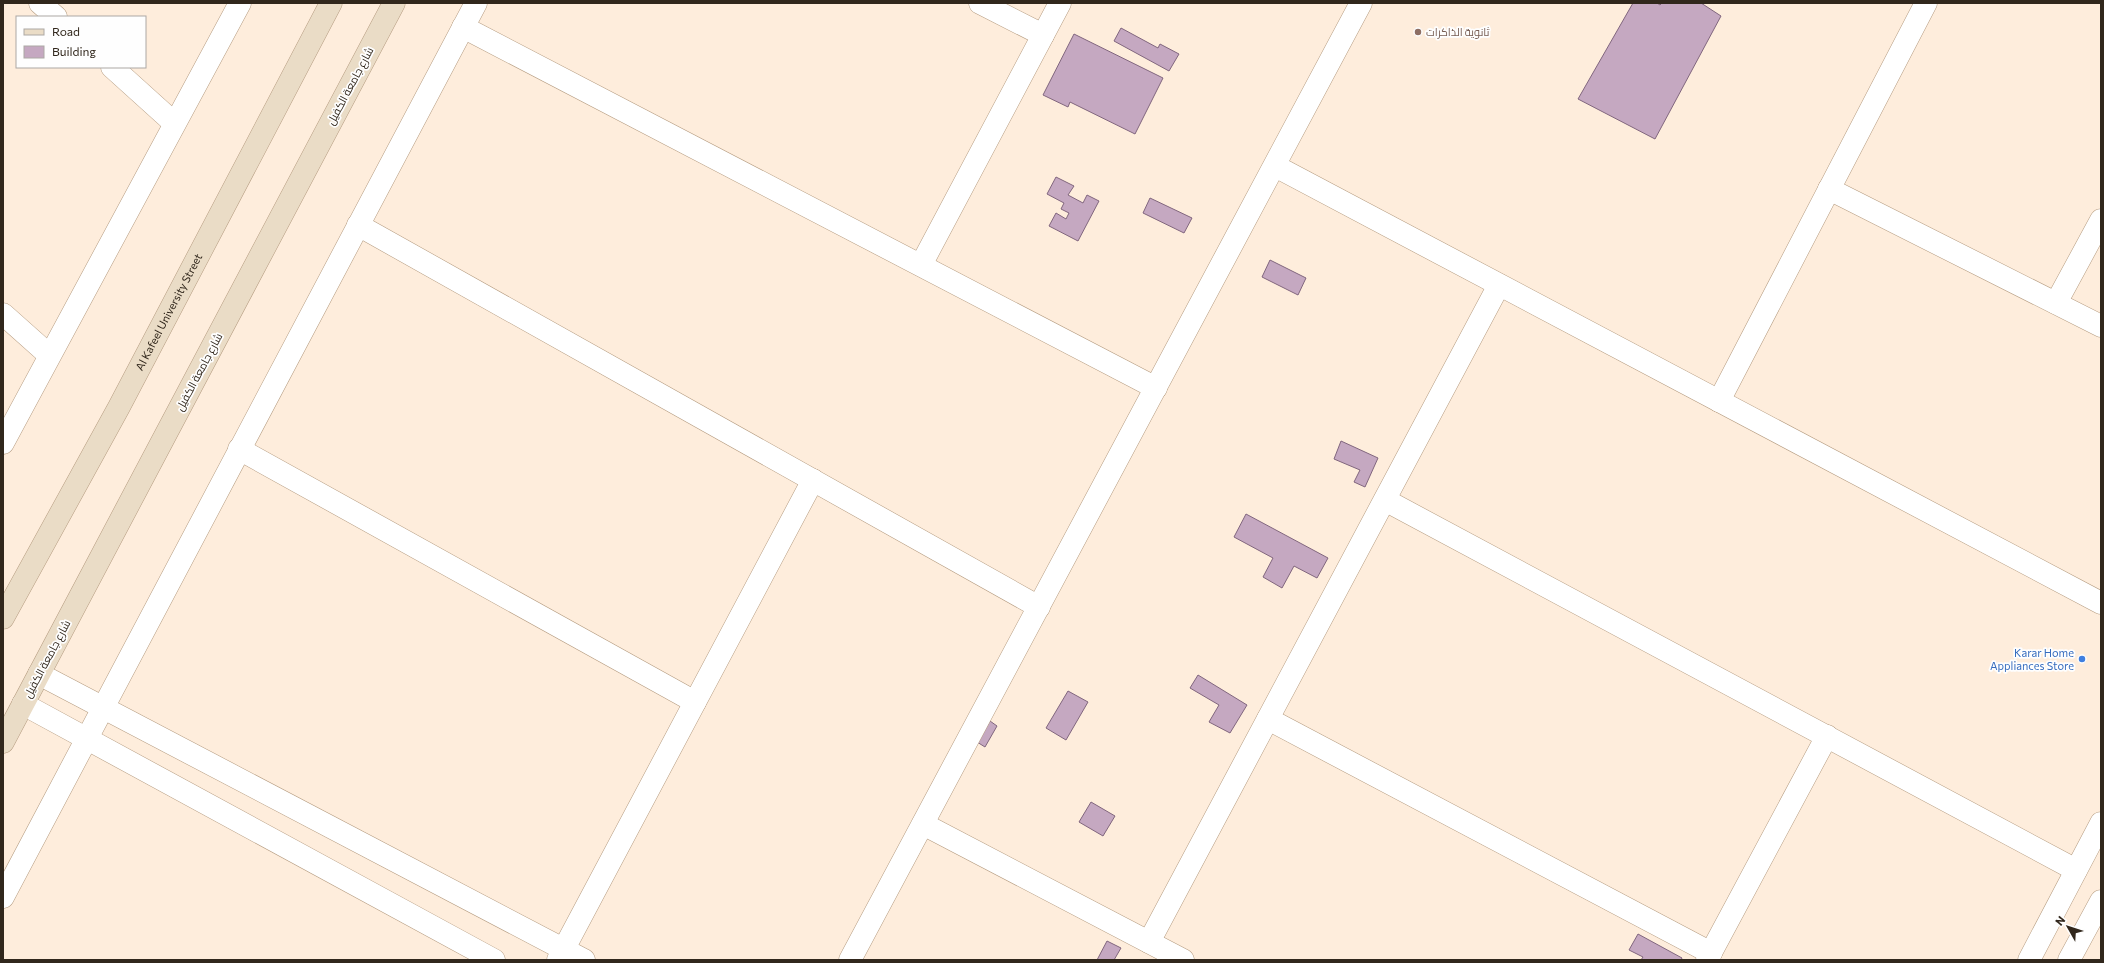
<svg xmlns="http://www.w3.org/2000/svg" width="2104" height="963" font-family="Commissioner,Cairo,sans-serif">
  <rect width="100%" height="100%" fill="#feeddc"/>
  <g fill="#c5a8c1" stroke="#81667e">
    <path d="M1633,3h24l3,2 2,-2h39l20,13 -66,123 -77,-40z"/>
    <path d="M1121,28l37,20 2,-4 19,10 -10,17 -55,-30z"/>
    <path d="M1074,34l89,44 -28,56 -65,-32 -2,5 -25,-12z"/>
    <path d="M1056,177l18,9 -6,9 15,8 4,-8 12,6 -21,40 -29,-15 7,-13 10,6 3,-6 -8,-4 3,-6 -17,-9z"/>
    <path d="M1150,198l42,20 -8,15 -41,-20z"/>
    <path d="M1270,260l36,18 -8,17 -36,-18z"/>
    <path d="M1341,441l37,17 -13,29 -11,-5 6,-12 -26,-11z"/>
    <path d="M1246,514l82,44 -11,20 -23,-12 -12,22 -19,-11 10,-19 -39,-21z"/>
    <path d="M1198,675l49,30 -17,28 -21,-11 10,-17 -29,-17z"/>
    <path d="M1068,691l20,11 -22,38 -20,-12z"/>
    <path d="M990,721l7,5 -12,21 -8,-5z"/>
    <path d="M1091,802l24,14 -12,20 -24,-14z"/>
    <path d="M1638,934l44,24 -1,2h-40l2,-3 -14,-7z"/>
    <path d="M1107,941l14,7 -7,12h-17z"/>
  </g>
  <g fill="none" stroke-linecap="round" stroke-linejoin="round">
    <g stroke="#b59c81" stroke-width="23">
      <g id="street">
        <path d="M40,3l16,14"/>
        <path d="M980,3l63,32"/>
        <path d="M463,27l693,361"/>
        <path d="M112,67l62,56"/>
        <path d="M1275,166l826,437"/>
        <path d="M1829,189l272,137"/>
        <path d="M358,225l681,382"/>
        <path d="M921,265l139,-262"/>
        <path d="M2056,303l45,-83"/>
        <path d="M3,314l46,41"/>
        <path d="M1719,401l207,-398"/>
        <path d="M3,443l237,-440"/>
        <path d="M239,449l456,253"/>
        <path d="M1385,500l691,370"/>
        <path d="M39,674l545,286"/>
        <path d="M23,704l471,256"/>
        <path d="M1268,719l443,234"/>
        <path d="M923,824l260,136"/>
        <path d="M3,897l473,-894"/>
        <path d="M1149,942l350,-657"/>
        <path d="M558,960l255,-480"/>
        <path d="M850,960l511,-957"/>
        <path d="M1707,960l120,-224"/>
        <path d="M2029,960l72,-137"/>
        <path d="M2069,960l32,-59"/>
      </g>
    </g>
    <g stroke="#b59c81" stroke-width="23">
      <g id="secondary">
        <path id="s1" d="M3,618l116,-211 212,-404"/>
        <path d="M3,742l391,-739"/>
      </g>
    </g>
    <use href="#street" stroke="#fff" stroke-width="22"/>
    <use href="#secondary" stroke="#eadcc6" stroke-width="22"/>
  </g>
  <circle fill="#8d6e63" stroke="#fefefe" stroke-width="1.5" cx="1418" cy="32" r="4"/>
  <circle fill="#3f7fe0" stroke="#fefefe" stroke-width="1.5" cx="2082" cy="659" r="4"/>
  <g text-anchor="middle" stroke-width="3.5" stroke-linejoin="round" paint-order="stroke">
    <g font-size="11" fill="#785e54" stroke="#fefefe" text-anchor="start">
      <text x="1426" y="36">ثانوية الذاكرات</text>
    </g>
    <g font-size="11" fill="#31271c" stroke="#fefefe">
      <text transform="translate(350 86) rotate(-62)" y="4">شارع جامعة الكفيل</text>
      <text dy="4" stroke="none"><textPath href="#s1" startOffset="348">Al Kafeel University Street</textPath></text>
      <text transform="translate(199 372) rotate(-62)" y="4">شارع جامعة الكفيل</text>
      <text transform="translate(47 659) rotate(-62)" y="4">شارع جامعة الكفيل</text>
    </g>
    <g font-size="11" fill="#366cbe" stroke="#fefefe" text-anchor="end">
      <text x="2074" y="657">Karar Home<tspan x="2074" dy="13">Appliances Store</tspan></text>
    </g>
  </g>
  <rect width="2104" height="963" fill="none" stroke="#31271c" stroke-width="8"/>
  <rect x="16" y="16" width="130" height="52" fill="#fefefe" stroke="#aca8a4"/>
  <rect x="24" y="29" width="20" height="6" fill="#eadcc6" stroke="#aca8a4"/>
  <text x="52" y="36" font-size="12" fill="#31271c">Road</text>
  <rect x="24" y="46" width="20" height="12" fill="#c5a8c1" stroke="#aca8a4"/>
  <text x="52" y="56" font-size="12" fill="#31271c">Building</text>
  <g transform="translate(2068 927) rotate(309)" stroke="#fefefe" stroke-width="3" paint-order="stroke">
  <path d="M0-3L7 15L0 10L-7 15Z" fill="#31271c"/>
  <text y="-6" font-size="11" font-weight="bold" text-anchor="middle" fill="#31271c">N</text>
  </g>
</svg>
